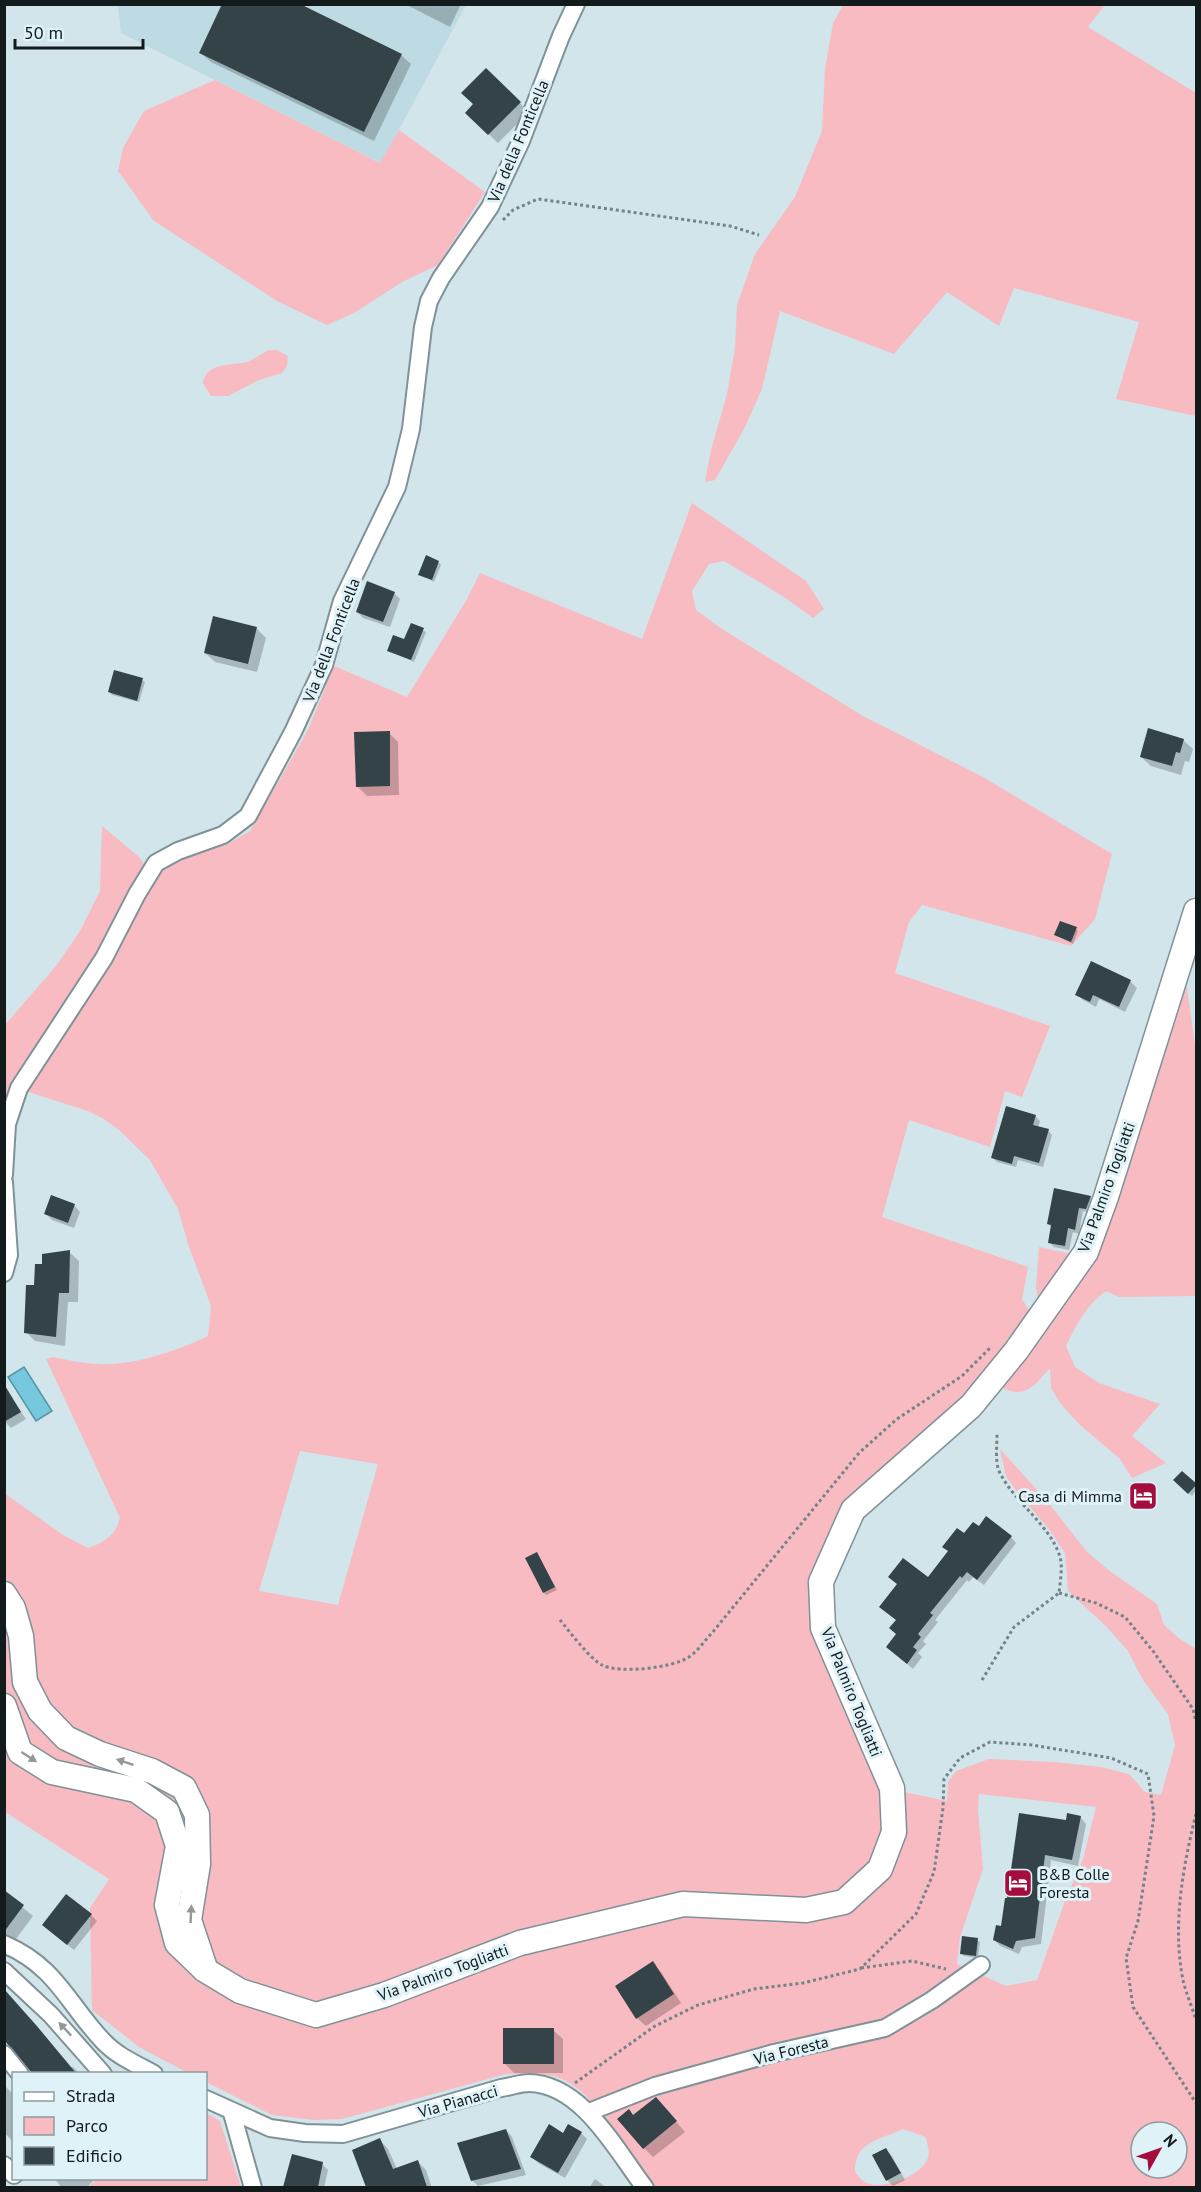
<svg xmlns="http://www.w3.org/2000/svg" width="1201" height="2192" font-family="'PT Sans',sans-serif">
  <rect width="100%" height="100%" fill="#d1e5eb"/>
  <path fill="#bedae3" d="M118,5h348l-85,158 -260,-130z"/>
  <g fill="#f8bbc1" fill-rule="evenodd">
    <path d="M843,5h262l-17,22 108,66v323l-80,-17 23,-77 -125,-34 -15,38 -52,-34 -53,62 -114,-43 -18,78 -18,40 -29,51 -10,2 6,-32 16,-56 8,-46 2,-43 18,-51 40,-57 27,-66 3,-62 8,-46z"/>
    <path d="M215,80l165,83 19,-33 86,62 -47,73 -36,17 -48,31 -27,12 -50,-24 -123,-80 -36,-50 5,-23 21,-37z"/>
    <path d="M269,350h8l11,6 -1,10 -5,7 -23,7 -31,16h-17l-8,-13c3,-21 28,-17 44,-21 8,-3 15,-9 22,-12z"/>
    <path d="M692,503l114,78 18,28 -11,9 -29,-21 -60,-36 -15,3 -17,27 4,19 26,19 141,87 120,61 129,77 -17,65 -24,27 -149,-41 -13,17 -14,51 155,53 -28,71 -17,-6 -15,56 -81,-27 -27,97 146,50 -6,32 8,13 -62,90 -118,106 -31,119 85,165 43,9 1,-19 8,-11 33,-12 65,3 47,5 28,7 16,18 16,3 14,-50 -7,-31 -25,-34 -15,-29 -21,-24 -39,-36 -3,-38 -16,-24 -29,-33 -14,-20 -6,-27 48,53 39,50 24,20 46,32 7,21 17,15 15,9v538h-540c-22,-30 -61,-94 -94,-108 -14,-7 -41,-5 -56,-5l-164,45 -29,1 -41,-5 -66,-33v-8l-18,-1 -49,-26 -47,-37 -2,-102 19,-29 -104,-67 -1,-319 59,42 25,13c17,-6 27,-12 32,-30l-74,-159 7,-2c15,3 31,7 46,7 33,2 79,-13 109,-28l3,-30 -22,-59 -11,-38 -28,-49 -31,-30 -15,-11 -16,-8 -66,-21 136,-224 26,-12 42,-9 24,-14 58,-101 26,-64 73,31 59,-96 14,-28 162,66zM300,1451l78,13 -40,141 -79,-14zM979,1794l117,13 -13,52 -18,42 -28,79 -31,6 -49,-22 3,-27 23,-68 -5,-60zM903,2129l23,8c1,8 5,16 1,23 -8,17 -46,31 -62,22 -4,-2 -7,-7 -10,-10 -1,-30 24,-32 48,-43zM1141,2132h36v36h-36z"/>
    <path d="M102,826l37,31 9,13 -143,248v-93l51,-59 24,-35 20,-40z"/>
    <path d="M1184,967l12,85v244l-77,1 -13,-6c-19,13 -30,34 -40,55l9,21 24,16 61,21 -28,32 34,27 -34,15 -12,-19 -40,-34 -20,-22 -9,-15 -1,-20c-15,17 -25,32 -49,19l42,-54z"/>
    <path d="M1039,1247l37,8 -38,45 -2,-13z"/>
    <path d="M206,2113l14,8 21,66h-153l9,-8 109,-1z"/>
  </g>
  <path fill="#75c8de" stroke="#5794a4" stroke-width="1.5" d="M24,1367l28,44 -16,10 -28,-44z"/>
  <g fill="#0003">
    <path d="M405,4h56l-11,23z"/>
    <path d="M201,53l200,2 10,9 -37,77 -163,-79z"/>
    <path d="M486,70l43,42 -31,31 -31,-30 8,-8z"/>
    <path d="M438,562l3,3 -7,17 -14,-8z"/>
    <path d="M394,593l6,6 -10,28 -27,-9 -6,-6z"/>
    <path d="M412,625l14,7 -12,30 -25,-12 16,-9z"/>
    <path d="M256,628l10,10 -9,34 -42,-10 -10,-9z"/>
    <path d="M142,680l3,2 -6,20 -27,-7 -3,-3z"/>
    <path d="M389,733l9,9 1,53 -32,1 -10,-10z"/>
    <path d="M1183,740l10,9 -4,13 -4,-1 -4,14 -30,-9 -10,-9z"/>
    <path d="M1076,929l2,2 -5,13 -17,-9z"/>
    <path d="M1091,963l40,19 6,6 -12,24 -26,-13 -3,8 -13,-7 -6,-6z"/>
    <path d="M1035,1116l5,5 -2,7 10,2 4,5 -9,32 -25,-7 -2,7 -19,-5 -4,-4z"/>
    <path d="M1090,1197l5,5 -4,11 -8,-2 -4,23 -6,-2 -4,18 -15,-3 -5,-5 3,-15 -4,-3z"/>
    <path d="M74,1205l6,7 -6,16 -22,-8 -6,-6z"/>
    <path d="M69,1252l10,9 -1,41h-10l-3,44 -30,-5 -9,-9 10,-45 8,-21z"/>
    <path d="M4,1386l22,33 -15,9 -7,-7z"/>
    <path d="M1182,1473l14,13v4l-4,6 -17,-16z"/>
    <path d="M964,1536l47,1 5,6 -32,42 -11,-8 -4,5 -2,-2 -32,40 3,2 -15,19 3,3 -8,9 4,4 -9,12 -19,-16 4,-18 30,-56z"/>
    <path d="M537,1553l20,37 -11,5 -2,-2z"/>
    <path d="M1080,1817l6,7 -8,42 -27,-6 -10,84 -19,3 -3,7 -19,-8 -6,-7 8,-11 4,-28 61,-78z"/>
    <path d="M4,1892l29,24 -20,27 -9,-4z"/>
    <path d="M91,1915l6,6 -23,29 -24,-19z"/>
    <path d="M977,1940l3,2 -2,16 -14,-2 -2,-2z"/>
    <path d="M652,1963l9,9 20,31 -35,23 -9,-8z"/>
    <path d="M553,2030l10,9v34h-49l-9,-9z"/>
    <path d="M73,2067l7,7h-46l-2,-2z"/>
    <path d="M4,2085l10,10v48l-10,-11z"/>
    <path d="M656,2099l29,33 -32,25 -9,-9z"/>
    <path d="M506,2130l6,7 14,38 -48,11 -6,-6z"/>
    <path d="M581,2133l6,6 -22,39 -27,-15 -6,-6 31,-22z"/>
    <path d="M380,2140l8,9 9,20 21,-7 8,8 6,18h-64l-14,-37z"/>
    <path d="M886,2150l6,6 13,24 -12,6 -6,-6z"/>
    <path d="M293,2156l29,8 6,6 -4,18h-39z"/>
    <path d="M54,2178h42l-10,10h-24z"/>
    <path d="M595,2179l12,9h-18z"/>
  </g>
  <g fill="#334348">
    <path d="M222,4h78l102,50 -38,78 -165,-79z"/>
    <path d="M486,68l35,34 -33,33 -23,-22 8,-9 -12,-11z"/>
    <path d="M426,555l13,6 -7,19 -14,-5z"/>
    <path d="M367,581l28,11 -12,30 -27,-10z"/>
    <path d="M213,616l44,11 -9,37 -44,-11z"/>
    <path d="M411,623l13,5 -13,32 -24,-9 6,-16 11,4z"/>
    <path d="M114,670l29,8 -6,23 -29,-9z"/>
    <path d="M1148,728l36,11 -4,14 -4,-1 -4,14 -32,-9z"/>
    <path d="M390,731v55l-34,1 -2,-55z"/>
    <path d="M1060,921l17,6 -6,15 -17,-7z"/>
    <path d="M1091,961l40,19 -12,27 -26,-12 -3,7 -15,-7z"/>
    <path d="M1006,1106l30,9 -3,10 16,4 -10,34 -25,-7 -2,8 -21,-6z"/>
    <path d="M1054,1188l37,8 -5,13 -7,-1 -4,22 -7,-2 -3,18 -17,-3 3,-18 -4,-1z"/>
    <path d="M51,1195l24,9 -7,19 -24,-9z"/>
    <path d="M70,1250l-1,43h-10l-3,44 -32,-4 2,-48h8l1,-21h7v-10z"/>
    <path d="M4,1384l17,28 -17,10z"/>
    <path d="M1182,1471l15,13 -9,10 -15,-14z"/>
    <path d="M986,1516l26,20 -35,44 -10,-8 -5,6 -2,-2 -30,37 3,2 -15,19 3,3 -8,10 4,3 -10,14 -21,-17 10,-13 -7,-6 7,-8 -17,-13 18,-23 -9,-7 15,-19 25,19 20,-26 -6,-4 15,-19 7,5 9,-11 6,4z"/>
    <path d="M537,1552l18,35 -12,6 -18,-35z"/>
    <path d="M1019,1813l47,7 1,-7 14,3 -9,44 -27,-5 -10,83 -19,3 -3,8 -20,-9 3,-15 5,1 4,-28h2z"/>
    <path d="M4,1890l20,15 -20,27z"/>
    <path d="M66,1894l26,20 -25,31 -25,-20z"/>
    <path d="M962,1936l16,2 -2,18 -16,-2z"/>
    <path d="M653,1961l21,33 -38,25 -21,-33z"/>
    <path d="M4,1989l32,36 40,48h-44l-28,-33z"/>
    <rect x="503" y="2028" width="51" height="36"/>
    <path d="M656,2097l21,24 -34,28 -26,-30 12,-10 4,6z"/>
    <path d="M549,2124l14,9 5,-9 14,8 -24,41 -28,-16z"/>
    <path d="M506,2129l15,40 -50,12 -14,-38z"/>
    <path d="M380,2138l13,31 25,-9 9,27h-61l-14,-37z"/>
    <path d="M886,2148l15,25 -15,8 -14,-26z"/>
    <path d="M292,2154l31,8 -5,25h-35z"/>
  </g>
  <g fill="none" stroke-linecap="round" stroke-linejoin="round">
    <g stroke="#7f9297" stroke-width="20">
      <g id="street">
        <path d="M4,1175l3,-51 12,-36 85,-130 33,-64 19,-31 22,-12 45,-16 25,-19 45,-84 31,-67 18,-64 55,-114 14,-58 12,-102 6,-26 12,-23 49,-71 31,-66 40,-105 15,-32"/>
        <path d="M4,1182l5,73 -5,18"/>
        <path d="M4,1944c53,23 63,59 99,97 14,15 33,23 51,33"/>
        <path d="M4,1971l47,44 52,59"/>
        <path d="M4,2054l16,20"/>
        <path d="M206,2099l64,29 35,5 38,1 158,-46c9,-1 19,-5 28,-5 53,1 87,67 116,105"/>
        <path d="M589,2112l66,-26 119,-33 111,-25 47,-28 49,-35"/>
        <path d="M232,2113l21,75"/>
        <path d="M4,2165l10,10"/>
      </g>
    </g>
    <g stroke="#7f9297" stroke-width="27">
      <g id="secondary">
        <path d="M4,1594l9,14 8,28 4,46 15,29 26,27 34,16 52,17 32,17 13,27 1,49 -9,56 16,48"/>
        <path d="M4,1706l16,46 32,20 84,18 31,22 11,34 -11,59 10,38 28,27 35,21 76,24 68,-20 136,-52 163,-39 123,6 38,-8 36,-33 14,-37 -2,-44 -69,-160 -2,-46 32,-72 118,-104 45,-55 70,-99 20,-55 90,-286"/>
      </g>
    </g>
    <g stroke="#758387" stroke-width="3" stroke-dasharray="3 3" stroke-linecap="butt">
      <path d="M503,220l10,-10 25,-11 192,27 29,9"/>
      <path d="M1059,1593l37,10 29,14 28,34 40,58 3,13"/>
      <path d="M560,1620c9,11 31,40 42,45 18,9 70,3 87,-8 9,-6 16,-17 23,-24l147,-180 38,-34 65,-43 28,-28"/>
      <path d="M982,1680l32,-53 45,-34c1,-10 4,-26 1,-36 -10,-33 -46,-54 -61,-86 -4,-10 -2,-26 -2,-37"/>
      <path d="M1196,1814c-13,52 -24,112 -13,166 3,13 9,27 13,40"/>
      <path d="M861,1968l51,-7 34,8"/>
      <path d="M575,2083l80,-57 43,-21 56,-16 49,-6 57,-14 56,-55 18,-42 9,-64 1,-29 16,-21 30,-16 42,3 79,13 37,16 6,42 -16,105 -12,37 7,49 63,96"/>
    </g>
    <use href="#street" stroke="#fff" stroke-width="16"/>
    <use href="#secondary" stroke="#fff" stroke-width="24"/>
  </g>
  <defs><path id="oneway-solid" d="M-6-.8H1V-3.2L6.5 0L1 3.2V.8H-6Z" transform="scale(1.5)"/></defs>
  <g fill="#949899">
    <use href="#oneway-solid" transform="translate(29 1757) rotate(33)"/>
    <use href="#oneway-solid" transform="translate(125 1762) rotate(-162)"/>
    <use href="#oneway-solid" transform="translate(191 1914) rotate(-87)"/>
    <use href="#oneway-solid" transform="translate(65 2029) rotate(-133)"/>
  </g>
  <defs>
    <g id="hotel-square" transform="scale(1.5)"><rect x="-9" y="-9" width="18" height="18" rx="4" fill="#a60d3f" stroke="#def2f8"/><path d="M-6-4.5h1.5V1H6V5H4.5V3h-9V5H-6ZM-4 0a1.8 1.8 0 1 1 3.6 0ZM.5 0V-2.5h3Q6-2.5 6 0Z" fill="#fff"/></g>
  </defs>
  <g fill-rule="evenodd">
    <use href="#hotel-square" x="1143" y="1496"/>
    <use href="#hotel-square" x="1018" y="1883"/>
  </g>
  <g text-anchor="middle" stroke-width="6" stroke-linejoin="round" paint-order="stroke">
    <g font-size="16" fill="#121a1c" stroke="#def2f8">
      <text transform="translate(518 141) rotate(-67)" y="6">Via della Fonticella</text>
      <text transform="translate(331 640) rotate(-69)" y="6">Via della Fonticella</text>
      <text transform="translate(1106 1187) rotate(-70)" y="6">Via Palmiro Togliatti</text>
      <text transform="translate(852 1692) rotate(68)" y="6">Via Palmiro Togliatti</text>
      <text transform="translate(443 1972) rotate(-20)" y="6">Via Palmiro Togliatti</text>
      <text transform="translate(791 2050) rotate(-14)" y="6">Via Foresta</text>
      <text transform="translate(458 2101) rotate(-16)" y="6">Via Pianacci</text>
    </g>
    <g font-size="16" fill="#121a1c" stroke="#def2f8" text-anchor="end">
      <text x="1122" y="1502">Casa di Mimma</text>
      <text x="1039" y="1880" text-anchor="start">B&amp;B Colle<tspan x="1039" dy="18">Foresta</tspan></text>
    </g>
  </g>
  <rect width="1201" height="2192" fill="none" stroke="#121a1c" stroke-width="12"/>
  <rect x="12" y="2072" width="195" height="108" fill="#def2f8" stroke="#8c9ca0" stroke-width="1.5"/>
  <rect x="24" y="2092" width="30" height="9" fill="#ffffff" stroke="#8c9ca0" stroke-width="1.5"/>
  <text x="66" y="2102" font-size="18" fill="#121a1c">Strada</text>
  <rect x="24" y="2117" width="30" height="18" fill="#f8bbc1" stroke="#8c9ca0" stroke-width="1.5"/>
  <text x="66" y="2132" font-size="18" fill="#121a1c">Parco</text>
  <rect x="24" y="2147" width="30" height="18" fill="#334348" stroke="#8c9ca0" stroke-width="1.5"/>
  <text x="66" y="2162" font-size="18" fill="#121a1c">Edificio</text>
  <g transform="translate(1159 2150) rotate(50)"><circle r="28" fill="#def2f8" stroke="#8c9ca0" stroke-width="1.5"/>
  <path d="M0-4.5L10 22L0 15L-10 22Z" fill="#a60d3f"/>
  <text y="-9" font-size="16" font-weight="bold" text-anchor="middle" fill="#121a1c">N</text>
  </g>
  <path d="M15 39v9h128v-9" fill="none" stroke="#121a1c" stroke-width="3"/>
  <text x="24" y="39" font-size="18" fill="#121a1c" stroke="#def2f8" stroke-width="4.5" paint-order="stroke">50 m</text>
</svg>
